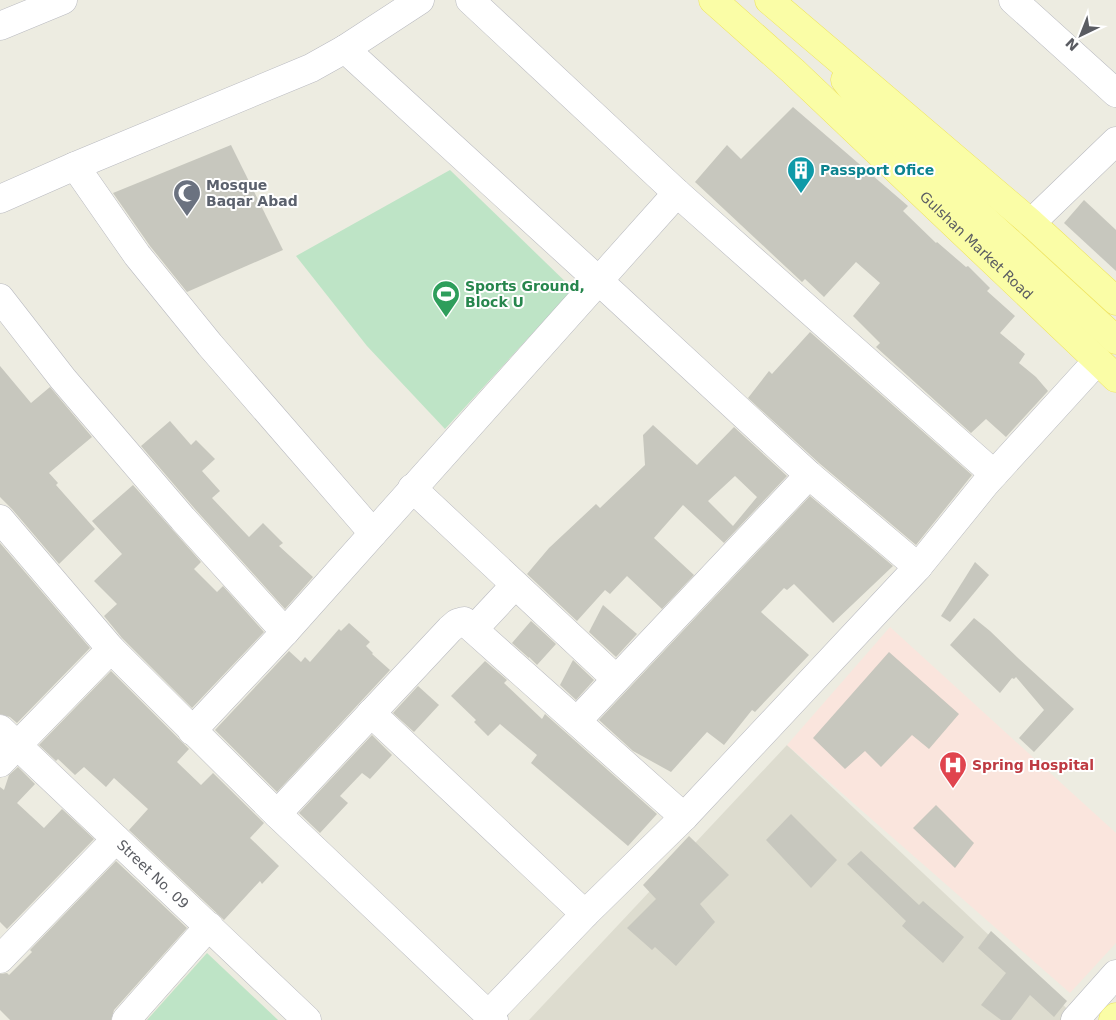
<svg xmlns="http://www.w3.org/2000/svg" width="1116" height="1020" font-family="'DejaVu Sans',sans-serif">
  <rect width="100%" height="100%" fill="#edece1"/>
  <path fill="#dddccf" d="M787,745l292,275h-550z"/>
  <path fill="#fae5dd" d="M890,627l226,206v110l-46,50 -283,-248z"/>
  <g fill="#bee4c6">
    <path d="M450,170l123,119 -128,140 -78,-83 -71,-90z"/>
    <path d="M207,953l71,67h-131z"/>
  </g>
  <g fill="#c7c7be" fill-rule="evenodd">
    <path d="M793,107l115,99 -5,5 33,32 1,-1 29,25 2,-1 22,22 -3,3 28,25 -15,17 25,21 -6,9 17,14 12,14 -42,46 -20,-18 -15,14 -95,-86 4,-4 -27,-27 27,-33 -24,-21 -32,35 -19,-18 -3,3 -107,-100 32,-37 14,14z"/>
    <path d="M231,145l52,105 -96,42 -37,-46 -37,-53z"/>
    <path d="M1084,200l32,30v41l-52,-48z"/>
    <path d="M810,332l162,143 -56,70 -97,-82 -71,-65 21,-27 3,3z"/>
    <path d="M0,366l31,37 19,-16 42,50 -43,36 9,10 -2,2 39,44 -36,35 -47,-55 -12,-12z"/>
    <path d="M170,421l21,24 5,-5 19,19 -13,12 18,20 -8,7 37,39 14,-14 20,20 -4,3 34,31 -28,32 -90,-100 -54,-63z"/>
    <path d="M653,425l44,40 37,-38 53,49 -63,67 -41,-38 -29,33 40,37 -32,34 -35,-33 -17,18 -5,-4 -28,31 -50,-47 22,-26 47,-44 4,4 45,-43 -2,-30zM735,476l22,21 -24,29 -25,-25z"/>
    <path d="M133,485l68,77 -7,7 23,23 6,-6 41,46 -72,76 -70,-70 -18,-22 13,-12 -23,-23 28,-27 -30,-33z"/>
    <path d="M810,496l83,70 -60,57 -39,-39 -7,6 -3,-2 -23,24 48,43 -54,57 -3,-2 -28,35 -17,-13 -36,40 -38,-21 -34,-31z"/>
    <path d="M0,543l90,105 -73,75 -7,-6 -10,-3z"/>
    <path d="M975,562l14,13 -39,47 -9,-6z"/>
    <path d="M603,605l34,29 -21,23 -27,-25z"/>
    <path d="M974,618l16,13 28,27 56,51 -40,43 -15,-14 25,-28 -28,-33 -2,2 -2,-1 -12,15 -50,-48z"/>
    <path d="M531,621l25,23 -19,21 -8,-8v1l-17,-15z"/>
    <path d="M349,623l21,19 -4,4 7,7 -1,1 18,16 -113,122 -62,-62 74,-79 12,11 4,-5 5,5 29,-33 2,2z"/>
    <path d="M889,652l70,62 -30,35 -17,-14 -31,32 -16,-16 -20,18 -32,-31z"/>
    <path d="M573,660l21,20 -18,20 -16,-15z"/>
    <path d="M485,661l22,19 -3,3 38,36 3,-5 112,100 -29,32 -97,-83 6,-8 -37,-31 -12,12 -14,-14 2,-2 -25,-24z"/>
    <path d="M111,671l78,78 -12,13 24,23 12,-12 51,50 -14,15 29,28 -17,18 -2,-3 -36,39 -95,-90 19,-21 -34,-31 -8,9 -22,-20 -9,8 -17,-16 -2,2 -17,-16z"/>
    <path d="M418,686l21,19 -25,27 -21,-19z"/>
    <path d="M372,735l20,20 -22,24 -8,-6 -22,23 8,7 -28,30 -21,-20z"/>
    <path d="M18,767l17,17 -18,19 27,25 18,-19 32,30 -87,90 -7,-7v-135l4,3 5,-15z"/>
    <path d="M936,805l38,38 -19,25 -42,-40z"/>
    <path d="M791,814l46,46 -26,28 -45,-48z"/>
    <path d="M689,836l40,39 -29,29 15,18 -39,44 -21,-19 -3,3 -25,-22 29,-29 -13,-14z"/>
    <path d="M861,851l58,54 4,-4 41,36 -21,26 -41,-37 4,-5 -59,-57z"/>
    <path d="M116,861l71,67 -73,82 -3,10h-101l-10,-10v-36l7,-1 2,2 23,-23 -2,-2z"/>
    <path d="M991,931l76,70 -13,16 -24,-22 -19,25h-10l-20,-15 25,-32 -28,-25z"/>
  </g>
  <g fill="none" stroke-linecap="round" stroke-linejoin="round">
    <g stroke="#b9bac0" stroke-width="29">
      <g id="minor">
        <path d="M470,0l207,193 317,281"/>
        <path d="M1013,0l103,93"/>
        <path d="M0,26l63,-26"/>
        <path d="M345,49l254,232 210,194 109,92"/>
        <path d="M75,166l62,89 73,90 163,188"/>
        <path d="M0,199l75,-33 236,-98 34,-19 75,-49"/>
        <path d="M1031,223l85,-82"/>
        <path d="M0,298l63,81 120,140 102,113"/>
        <path d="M412,488l204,191"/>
        <path d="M0,519l111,130 166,165 217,206"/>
        <path d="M474,629l41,-44"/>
        <path d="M371,713l214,201"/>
        <path d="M577,721l232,-246"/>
        <path id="s1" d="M0,729l307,291"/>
        <path d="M192,731l93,-99 392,-439"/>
        <path d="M0,763l111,-114"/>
        <path d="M277,814l173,-185 7,-6 7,-2 220,196"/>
        <path d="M0,959l116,-120"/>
        <path d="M488,1015l97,-101 99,-97 234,-250 68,-84 111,-122"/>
        <path d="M126,1020l83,-94"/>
        <path d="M1075,1020l41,-46"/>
      </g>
    </g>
    <g stroke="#efe359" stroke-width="29">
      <g id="major">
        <path id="s2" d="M713,0l80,71 323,307"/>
        <path d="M769,0l262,223 85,78"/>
        <path d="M845,80l31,40 240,220"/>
        <path d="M1113,1020l3,-3"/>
      </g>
    </g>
    <use href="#minor" stroke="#fff" stroke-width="28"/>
    <use href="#major" stroke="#fafda6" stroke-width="28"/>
  </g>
  <defs>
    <g id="building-pin" transform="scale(1.4375)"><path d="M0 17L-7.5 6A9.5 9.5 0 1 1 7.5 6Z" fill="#0f9aa8" stroke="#fff"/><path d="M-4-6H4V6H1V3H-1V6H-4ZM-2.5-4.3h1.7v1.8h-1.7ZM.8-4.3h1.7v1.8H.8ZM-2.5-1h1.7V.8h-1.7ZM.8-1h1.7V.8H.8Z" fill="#fff"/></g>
    <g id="mosque-pin" transform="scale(1.4375)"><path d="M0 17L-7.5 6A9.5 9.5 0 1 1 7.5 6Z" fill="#6b7280" stroke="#fff"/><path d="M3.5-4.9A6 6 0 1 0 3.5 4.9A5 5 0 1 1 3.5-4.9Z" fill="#fff"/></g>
    <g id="stadium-pin" transform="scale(1.4375)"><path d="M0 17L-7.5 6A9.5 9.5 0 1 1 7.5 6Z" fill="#2e9e5b" stroke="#fff"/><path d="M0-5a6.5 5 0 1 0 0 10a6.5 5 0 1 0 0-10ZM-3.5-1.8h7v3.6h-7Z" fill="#fff"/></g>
    <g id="hospital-pin" transform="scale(1.4375)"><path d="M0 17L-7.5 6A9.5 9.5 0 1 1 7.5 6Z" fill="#e0444e" stroke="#fff"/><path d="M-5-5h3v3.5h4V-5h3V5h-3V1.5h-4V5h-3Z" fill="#fff"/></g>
  </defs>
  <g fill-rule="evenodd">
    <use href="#building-pin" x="801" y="170"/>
    <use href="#mosque-pin" x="187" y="193"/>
    <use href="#stadium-pin" x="446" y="294"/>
    <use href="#hospital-pin" x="953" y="765"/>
  </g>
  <g text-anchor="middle" stroke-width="4" stroke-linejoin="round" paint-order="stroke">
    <g font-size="14" font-weight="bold" fill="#0d838f" stroke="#fff" text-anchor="start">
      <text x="820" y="175">Passport Ofice</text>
    </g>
    <g font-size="14" font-weight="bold" fill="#5b616d" stroke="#fff" text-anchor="start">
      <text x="206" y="190">Mosque<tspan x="206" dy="16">Baqar Abad</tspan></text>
    </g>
    <g font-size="14" fill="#5a5c62" stroke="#fff">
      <text dy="5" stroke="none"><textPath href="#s2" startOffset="360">Gulshan Market Road</textPath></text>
      <text dy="5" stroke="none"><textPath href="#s1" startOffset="211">Street No. 09</textPath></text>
    </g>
    <g font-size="14" font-weight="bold" fill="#27864d" stroke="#fff" text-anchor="start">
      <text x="465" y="291">Sports Ground,<tspan x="465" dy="16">Block U</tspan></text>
    </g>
    <g font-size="14" font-weight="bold" fill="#be3a42" stroke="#fff" text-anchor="start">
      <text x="972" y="770">Spring Hospital</text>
    </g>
  </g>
  <g transform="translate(1081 35) rotate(223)" stroke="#ffffff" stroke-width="4" paint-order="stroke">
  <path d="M0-4L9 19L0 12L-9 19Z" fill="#5a5c62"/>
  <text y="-8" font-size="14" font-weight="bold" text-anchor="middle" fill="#5a5c62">N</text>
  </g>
</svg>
